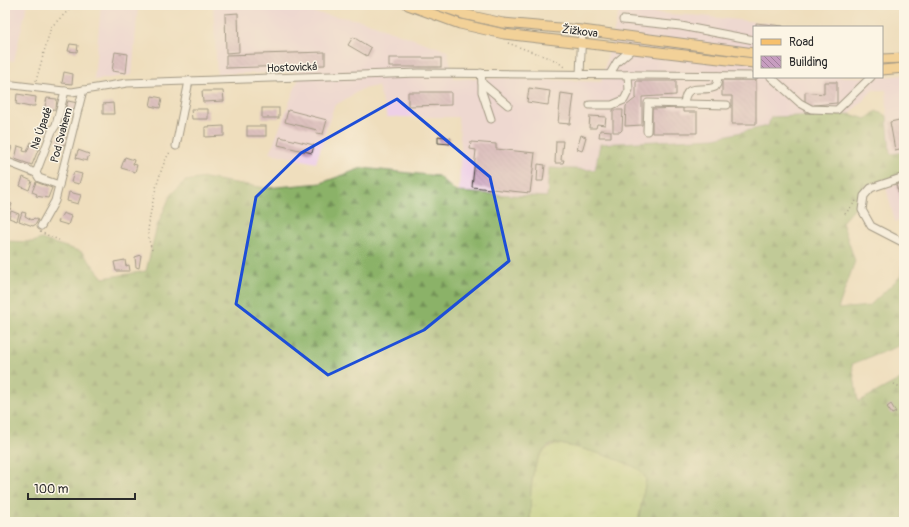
<svg xmlns="http://www.w3.org/2000/svg" width="909" height="527" font-family="Pangolin,sans-serif">
  <defs>
    <pattern id="grass-tufts" width="24" height="20" patternUnits="userSpaceOnUse"><rect width="24" height="20" fill="#afcf77"/><path d="M3 7l-1-3M5 7V3M7 7l1-3M15 17l-1-3M17 17v-4M19 17l1-3" fill="none" stroke="#97b267"/></pattern>
    <pattern id="forest-firs" width="22" height="20" patternUnits="userSpaceOnUse"><rect width="22" height="20" fill="#8bb268"/><path d="M5 1l3.5 6h-7zM16 11l3.5 6h-7z" fill="#729156"/></pattern>
    <pattern id="building-back-hatch" width="6" height="6" patternUnits="userSpaceOnUse"><rect width="6" height="6" fill="#c79dc0"/><path d="M-1 5l2 2M0 0l6 6M5-1l2 2" fill="none" stroke="#a2809c"/></pattern>
  </defs>
  <rect width="100%" height="100%" fill="#fcf5e5"/>
  <filter id="ink" filterUnits="userSpaceOnUse"><feTurbulence type="fractalNoise" baseFrequency=".025" numOctaves="2"/><feDisplacementMap in="SourceGraphic" scale="8" xChannelSelector="R" yChannelSelector="G"/><feConvolveMatrix kernelMatrix="1 2 1 2 8 2 1 2 1" color-interpolation-filters="sRGB"/></filter>
  <filter id="wash" filterUnits="userSpaceOnUse"><feTurbulence type="fractalNoise" baseFrequency=".012" numOctaves="4" result="noise"/><feDisplacementMap in="SourceGraphic" scale="16" xChannelSelector="R" yChannelSelector="G"/><feGaussianBlur stdDeviation="0.9" result="paint"/><feColorMatrix in="noise" values="0 0 0 0 0 0 0 0 0 0 0 0 0 0 0 0 0 1.4 0 .05"/><feComposite in="paint" operator="in"/></filter>
  <g filter="url(#wash)">
    <rect width="100%" height="100%" fill="#efdebd"/>
    <g fill="#eed0e7">
      <path d="M5,5h22l-13,56 -9,-1z"/>
      <path d="M101,5h37l-6,70 -38,5z"/>
      <path d="M213,5h51l96,15 88,31 5,27 21,1 32,-1 95,4 18,-71 82,5 103,11h-50v50h128l22,-2v77l-14,2 -4,-64h-13l-23,24 -79,3 -3,9 -53,12 -114,6 -5,26 -49,27 -88,-4 2,-48 -3,-28h-71l-9,-31 -16,3 -28,17 -18,57 -46,-10 31,-81 -84,2z"/>
      <path d="M904,180v40l-9,2 -9,-34z"/>
    </g>
    <path fill="url(#grass-tufts)" stroke="#6d7d51" d="M559,444c17,3 71,15 83,27 2,2 3,6 4,9l-8,42h-108c1,-24 -3,-74 29,-78z"/>
    <path fill="url(#forest-firs)" stroke="#5b6e4a" d="M876,111l11,5 3,38 14,-2v21l-39,13 -8,19 -15,17 13,39 -17,48 31,-3 32,-30 3,-25v93l-52,20 6,38 46,-25v145h-266l8,-42c-1,-3 -2,-6 -4,-8 -9,-10 -72,-28 -85,-28 -4,0 -8,1 -11,4 -18,18 -15,51 -16,74h-525v-281l28,1 8,-3 41,13 21,26 43,-7 11,-45 14,-32 14,-13 20,-3 61,10 55,-5 41,-15 76,8 18,16 91,5 2,-29 46,2 5,-26 115,-6 53,-12 3,-9 79,-3 16,5z"/>
    <g id="blocks">
      <g fill="url(#building-back-hatch)">
        <path d="M238,13l1,39 -13,1 -1,-39z"/>
        <path d="M756,23l27,3v1h-27z"/>
        <path d="M353,37l18,11 -4,8 -19,-11z"/>
        <path d="M70,44l8,1 -1,7 -9,-1z"/>
        <path d="M115,52l13,2 -2,19 -14,-2z"/>
        <path d="M325,52v13l-99,3v-13z"/>
        <rect x="389" y="58" width="52" height="9"/>
        <path d="M64,72l9,2 -1,10 -10,-1z"/>
        <path d="M722,80h34v44h-24v-28h-10z"/>
        <path d="M636,81h40v14l-34,2v28l-17,1 1,-20 10,-8z"/>
        <path d="M824,82h13v21l-23,2v8h-9v-21l19,2z"/>
        <path d="M529,88l21,3 -2,14 -21,-3z"/>
        <path d="M202,91h21l1,10 -21,1z"/>
        <path d="M408,92h43v13l-43,1z"/>
        <path d="M561,93l13,2 -4,29 -12,-1z"/>
        <path d="M17,94l19,3 -1,9h-5v1l-14,-3z"/>
        <path d="M152,96l10,2 -2,10 -10,-2z"/>
        <path d="M47,98l10,1 -1,10 -12,1z"/>
        <path d="M68,101l10,2 -1,6h-4v3l-8,-2z"/>
        <path d="M113,103l1,11h-11v-10z"/>
        <rect x="262" y="108" width="17" height="10"/>
        <path d="M683,108v4h14v21h-45v-24z"/>
        <path d="M191,109h17v10h-16z"/>
        <path d="M288,110l39,10 -4,14 -7,-1 1,-3 -32,-8z"/>
        <path d="M613,110h10l-1,20 -2,2h-7z"/>
        <path d="M590,116l16,1 -1,8 -8,-1 -1,4h-7z"/>
        <path d="M904,119v29l-9,2 -5,-28z"/>
        <path d="M224,126v10l-19,1v-10z"/>
        <rect x="247" y="126" width="19" height="10"/>
        <path d="M600,130l11,1v6h-12z"/>
        <circle cx="62" cy="140" r="5"/>
        <path d="M581,135l5,2 -4,14 -5,-2z"/>
        <path d="M438,136l13,2 -1,6 -12,-1z"/>
        <path d="M280,137l34,8 -2,8 -34,-8z"/>
        <path d="M556,141h7l-2,19h3l-1,3h-8z"/>
        <path d="M31,142l9,3 -8,20 -17,-6 3,-13 6,2 -1,3 4,1z"/>
        <path d="M471,142l25,2v5l39,4 -5,40 -58,-6 4,-37 -6,-1z"/>
        <path d="M5,144l7,3 -2,6 -5,-2z"/>
        <path d="M78,150l11,4 -2,7 -11,-3z"/>
        <path d="M125,157l9,3 -1,4 4,1 -2,7 -14,-4z"/>
        <path d="M538,164l7,1 -2,16h-6z"/>
        <path d="M74,172l8,2 -3,10 -8,-2z"/>
        <path d="M23,177l9,4 -3,9 -9,-4z"/>
        <path d="M36,182l16,6 -4,10 -12,-2 1,-2 -5,-2z"/>
        <path d="M904,182v27l-8,-24z"/>
        <path d="M69,192l12,3 -3,9 -11,-3z"/>
        <path d="M5,201l7,3 -2,6 -5,-2z"/>
        <path d="M11,211l8,3 -2,7 -8,-3z"/>
        <path d="M22,212l4,1 -1,3 7,4 2,-2 4,2 -2,4 -3,2 -14,-5z"/>
        <path d="M63,213l8,3 -3,9 -10,-3z"/>
        <path d="M141,255l-2,13 -3,-1 -1,-10z"/>
        <path d="M125,260l1,6 3,-1 1,6h-14l-2,-9z"/>
        <path d="M891,404l5,8 -4,2 -5,-7z"/>
      </g>
    </g>
  </g>
  <g filter="url(#ink)">
    <use href="#blocks" fill-opacity="0" stroke="#484641" stroke-width="1"/>
    <g fill="none" stroke-linecap="round" stroke-linejoin="round">
      <g stroke="#484641" stroke-width="9">
        <g id="minor">
          <path d="M623,20l58,6 73,14"/>
          <path d="M481,73l1,10 26,22"/>
          <path d="M610,74l7,-12 15,-13"/>
          <path d="M580,75l2,-45"/>
          <path d="M771,77l29,26 11,6 26,1 34,-33"/>
          <path d="M482,83v9l9,27"/>
          <path d="M5,84l67,8 55,-9 292,-10 335,3"/>
          <path d="M684,104c2,-23 16,-11 31,-17l2,-3 1,-8"/>
          <path d="M590,105h22l12,-5 5,-10 -1,-15"/>
          <path d="M647,131l1,-28 79,2"/>
          <path d="M176,146l13,-65"/>
          <path d="M5,161l31,12 3,5 20,7"/>
          <path d="M36,173l16,-42 4,-6 9,-34"/>
          <path d="M904,177l-33,11 -7,8 -2,14 9,16 33,17"/>
          <path d="M41,226l14,-25 28,-111"/>
        </g>
      </g>
      <g stroke="#484641" stroke-width="11">
        <g id="major">
          <path d="M408,5l52,19 44,10 250,29"/>
          <path d="M437,5l26,9 40,9 79,7 172,23"/>
          <path d="M882,59l22,-1"/>
          <path d="M882,70l22,-2"/>
        </g>
      </g>
      <g stroke="#484641" stroke-width="1.5" stroke-dasharray="1 3" stroke-linecap="butt">
        <path d="M508,43l49,18 7,6"/>
        <path d="M36,81l15,-54 23,-22"/>
        <path d="M845,214l11,-13"/>
        <path d="M40,232l19,8"/>
        <path d="M152,250c-2,-6 -4,-12 -4,-18 1,-18 12,-69 23,-81"/>
        <path d="M894,384l10,5"/>
      </g>
      <use href="#minor" stroke="#fff" stroke-width="7"/>
      <use href="#major" stroke="#f7c06c" stroke-width="9"/>
    </g>
  </g>
  <path d="M0 0H909V527H0ZM397,99l93,78 19,84 -85,69 -96,45 -92,-71 20,-107 45,-44z" fill="#efdebd" fill-opacity=".55" fill-rule="evenodd"/>
  <path fill="none" stroke="#1d4ed8" stroke-width="3" stroke-linejoin="round" d="M397,99l93,78 19,84 -85,69 -96,45 -92,-71 20,-107 45,-44z"/>
  <g text-anchor="middle" stroke-width="3" stroke-linejoin="round" paint-order="stroke">
    <g font-size="11" fill="#2b2b2b" stroke="#fcf5e5">
      <text transform="translate(580 31) rotate(7)" y="4">Žižkova</text>
      <text transform="translate(292 67) rotate(-2)" y="4">Hostovická</text>
      <text transform="translate(41 128) rotate(-70)" y="4">Na Úpadě</text>
      <text transform="translate(61 135) rotate(-75)" y="4">Pod Svahem</text>
    </g>
  </g>
  <rect width="909" height="527" fill="none" stroke="#fcf5e5" stroke-width="20"/>
  <rect x="753" y="26" width="130" height="52" fill="#fcf5e5" stroke="#a8a49b"/>
  <rect x="761" y="39" width="20" height="6" fill="#f7c06c" stroke="#a8a49b"/>
  <text x="789" y="46" font-size="12" fill="#2b2b2b">Road</text>
  <rect x="761" y="56" width="20" height="12" fill="url(#building-back-hatch)" stroke="#a8a49b"/>
  <text x="789" y="66" font-size="12" fill="#2b2b2b">Building</text>
  <path d="M28 493v6h107v-6" fill="none" stroke="#2b2b2b" stroke-width="2"/>
  <text x="34" y="493" font-size="12" fill="#2b2b2b" stroke="#fcf5e5" stroke-width="3" paint-order="stroke">100 m</text>
</svg>
